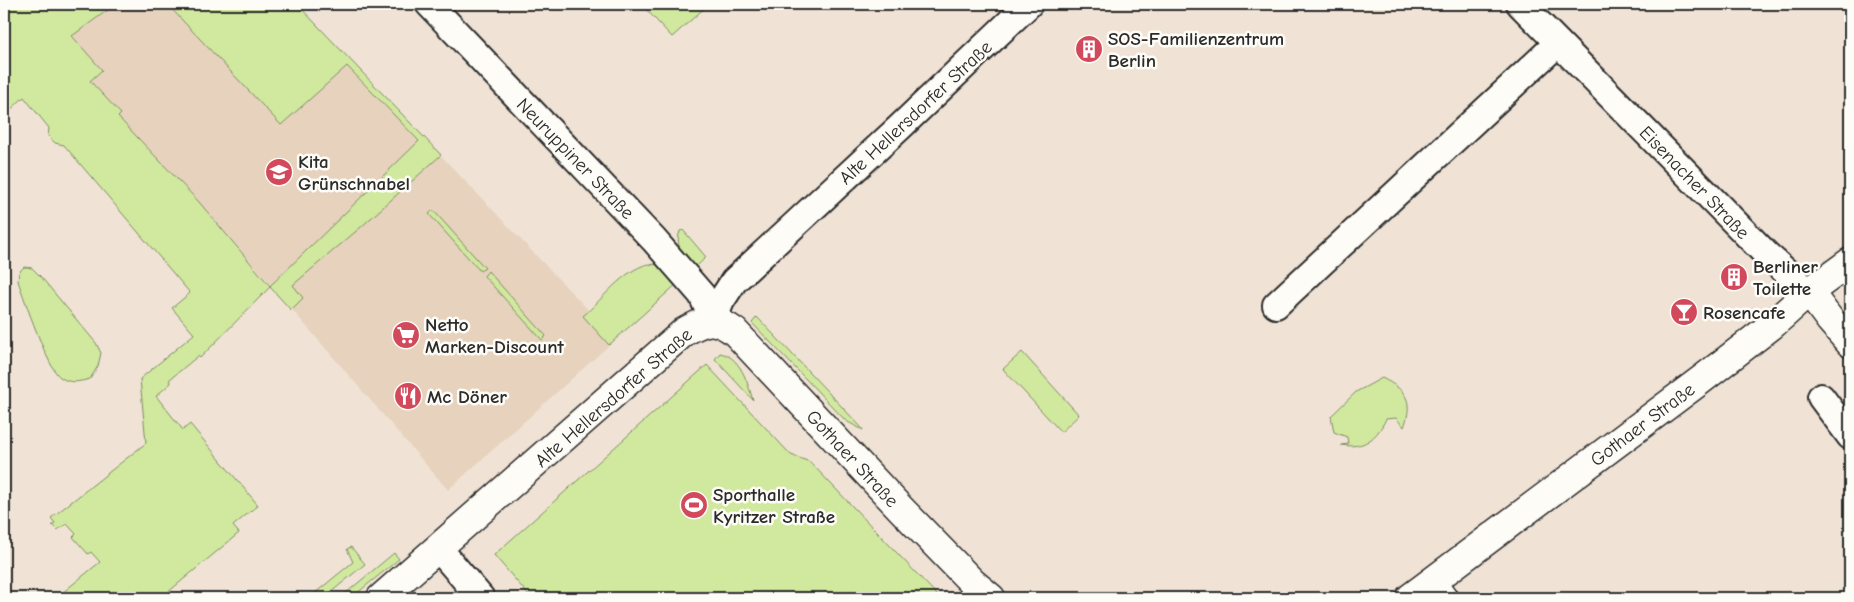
<svg xmlns="http://www.w3.org/2000/svg" width="1854" height="602" font-family="'Comic Neue',sans-serif">
  <rect width="100%" height="100%" fill="#f0e3d5"/>
  <filter id="ink" filterUnits="userSpaceOnUse"><feTurbulence type="fractalNoise" baseFrequency=".02" numOctaves="2"/><feDisplacementMap in="SourceGraphic" scale="10" xChannelSelector="R" yChannelSelector="G"/><feConvolveMatrix kernelMatrix="1 2 1 2 8 2 1 2 1" color-interpolation-filters="sRGB"/></filter>
  <g filter="url(#ink)">
    <path fill="#e7d2bd" d="M116,4h171l132,137 5,-3 192,201 -168,151 -249,-288 -81,-85 3,-3 -32,-33 13,-11 -30,-34z"/>
    <g fill="#d0e99e" stroke="#7e8a64">
      <path d="M4,4h112l-44,32 30,34 -12,11 31,33 -3,3 81,85 71,84 149,-145 -72,-75 -66,59 -114,-121h130l144,151 -80,72 -68,58 10,13 -12,12 -21,-23 -70,71 -2,-2 -29,24 2,3 -15,13 27,34 7,-6 68,81 -25,21 6,7 -78,65h-105l44,-36 -9,-10 -3,2 -15,-17 3,-3 -9,-10 -10,6 -5,-5 3,-2 -4,-5 95,-75 -6,-64 54,-45 -22,-26 18,-15 -126,-148 -9,-2 -7,-7 1,-8 -25,-31 -20,19z"/>
      <path d="M641,4h68l-37,33z"/>
      <path d="M433,210l52,58 -5,3 -51,-57z"/>
      <path d="M683,230l23,27 -10,10c-11,-11 -22,-19 -16,-36z"/>
      <path d="M648,264l10,1 21,17 -70,63 -26,-29c20,-17 39,-45 65,-52z"/>
      <path d="M24,267l8,1 9,9 55,66 5,10 -3,13 -8,13c-12,3 -20,5 -30,-2 -12,-8 -36,-79 -42,-96l1,-9z"/>
      <path d="M488,271l58,65 -4,4 -58,-64z"/>
      <path d="M757,317l104,110 2,3 -17,-9 -94,-98z"/>
      <path d="M1022,352l57,63 -18,17 -58,-63z"/>
      <path d="M720,353c21,4 27,29 33,47l-38,-41z"/>
      <path d="M707,365l84,90 19,7 130,136h-409l-37,-43z"/>
      <path d="M1382,378c24,12 32,22 22,49l-8,-9 -10,1c-10,20 -22,30 -45,26l7,-1 -1,-7 -13,-5 -3,-16 25,-24z"/>
      <path d="M351,547l14,17 -41,34h-15l44,-36 -6,-13z"/>
      <path d="M394,553l5,6 -48,39h-11z"/>
    </g>
    <g fill="none" stroke-linecap="round" stroke-linejoin="round">
      <g stroke="#2b2b2b" stroke-width="30">
        <g id="street">
          <path d="M429,4l225,236 48,55 11,26"/>
          <path d="M1520,4l247,251 42,37"/>
          <path d="M1276,305l282,-262"/>
          <path d="M713,321l8,-20 13,-20 166,-154 129,-123"/>
          <path d="M1821,397l29,39"/>
          <path d="M439,549l42,49"/>
          <path d="M1432,582l12,16"/>
        </g>
      </g>
      <g stroke="#2b2b2b" stroke-width="31">
        <g id="secondary">
          <path d="M1809,292l21,28 20,23"/>
          <path d="M381,598l303,-266c21,-12 30,-16 51,0l167,178 71,73 18,15"/>
          <path d="M1410,598l291,-218 70,-54 38,-34 41,-30"/>
        </g>
      </g>
      <use href="#street" stroke="#fdfcf7" stroke-width="26"/>
      <use href="#secondary" stroke="#fdfcf7" stroke-width="28"/>
    </g>
  </g>
  <defs>
    <g id="building-disc" transform="scale(1.4375)"><circle r="9.5" fill="#d1495b" stroke="#fdfcf7"/><path d="M-4-6H4V6H1V3H-1V6H-4ZM-2.5-4.3h1.7v1.8h-1.7ZM.8-4.3h1.7v1.8H.8ZM-2.5-1h1.7V.8h-1.7ZM.8-1h1.7V.8H.8Z" fill="#fff"/></g>
    <g id="school-disc" transform="scale(1.4375)"><circle r="9.5" fill="#d1495b" stroke="#fdfcf7"/><path d="M0-5L7-2L0 1L-7-2ZM-4 1L0 2.5L4 1V4Q0 6-4 4Z" fill="#fff"/></g>
    <g id="bar-disc" transform="scale(1.4375)"><circle r="9.5" fill="#d1495b" stroke="#fdfcf7"/><path d="M-6-5H6L.8 .8V4.5H3.5V6h-7V4.5H-.8V.8Z" fill="#fff"/></g>
    <g id="supermarket-disc" transform="scale(1.4375)"><circle r="9.5" fill="#d1495b" stroke="#fdfcf7"/><path d="M-6-5.5h2.5l.6 2H6L4.5 2H-2.5L-4.4-4H-6ZM-1.5 3.2a1.3 1.3 0 1 0 .1 0ZM3 3.2a1.3 1.3 0 1 0 .1 0Z" fill="#fff"/></g>
    <g id="restaurant-disc" transform="scale(1.4375)"><circle r="9.5" fill="#d1495b" stroke="#fdfcf7"/><path d="M-5-6h1v4h1v-4h1v4h1v-4h1v5L-1.5 .5V6h-2V.5L-5-1ZM5-6V6H3V1.5H1.5Q1.5-4 5-6Z" fill="#fff"/></g>
    <g id="stadium-disc" transform="scale(1.4375)"><circle r="9.5" fill="#d1495b" stroke="#fdfcf7"/><path d="M0-5a6.5 5 0 1 0 0 10a6.5 5 0 1 0 0-10ZM-3.5-1.8h7v3.6h-7Z" fill="#fff"/></g>
  </defs>
  <g fill-rule="evenodd">
    <use href="#building-disc" x="1089" y="49"/>
    <use href="#school-disc" x="279" y="172"/>
    <use href="#building-disc" x="1734" y="277"/>
    <use href="#bar-disc" x="1684" y="312"/>
    <use href="#supermarket-disc" x="406" y="335"/>
    <use href="#restaurant-disc" x="408" y="396"/>
    <use href="#stadium-disc" x="694" y="505"/>
  </g>
  <g text-anchor="middle" stroke-width="5" stroke-linejoin="round" paint-order="stroke">
    <g font-size="19" font-weight="bold" fill="#2b2b2b" stroke="#fdfcf7" text-anchor="start">
      <text x="1108" y="45">SOS-Familienzentrum<tspan x="1108" dy="22">Berlin</tspan></text>
      <text x="298" y="168">Kita<tspan x="298" dy="22">Grünschnabel</tspan></text>
      <text x="1753" y="273">Berliner<tspan x="1753" dy="22">Toilette</tspan></text>
      <text x="1703" y="319">Rosencafe</text>
      <text x="425" y="331">Netto<tspan x="425" dy="22">Marken-Discount</tspan></text>
      <text x="427" y="403">Mc Döner</text>
      <text x="713" y="501">Sporthalle<tspan x="713" dy="22">Kyritzer Straße</tspan></text>
    </g>
    <g font-size="19" fill="#2b2b2b" stroke="#fdfcf7">
      <text transform="translate(915 112) rotate(-43)" y="7">Alte Hellersdorfer Straße</text>
      <text transform="translate(576 158) rotate(46)" y="7">Neuruppiner Straße</text>
      <text transform="translate(1695 182) rotate(46)" y="7">Eisenacher Straße</text>
      <text transform="translate(613 397) rotate(-41)" y="7">Alte Hellersdorfer Straße</text>
      <text transform="translate(1642 424) rotate(-37)" y="7">Gothaer Straße</text>
      <text transform="translate(853 458) rotate(47)" y="7">Gothaer Straße</text>
    </g>
  </g>
  <rect width="1854" height="602" fill="none" stroke="#fdfcf7" stroke-width="20"/>
  <rect x="10" y="10" width="1834" height="582" fill="none" stroke="#2b2b2b" stroke-width="2" filter="url(#ink)"/>
</svg>
